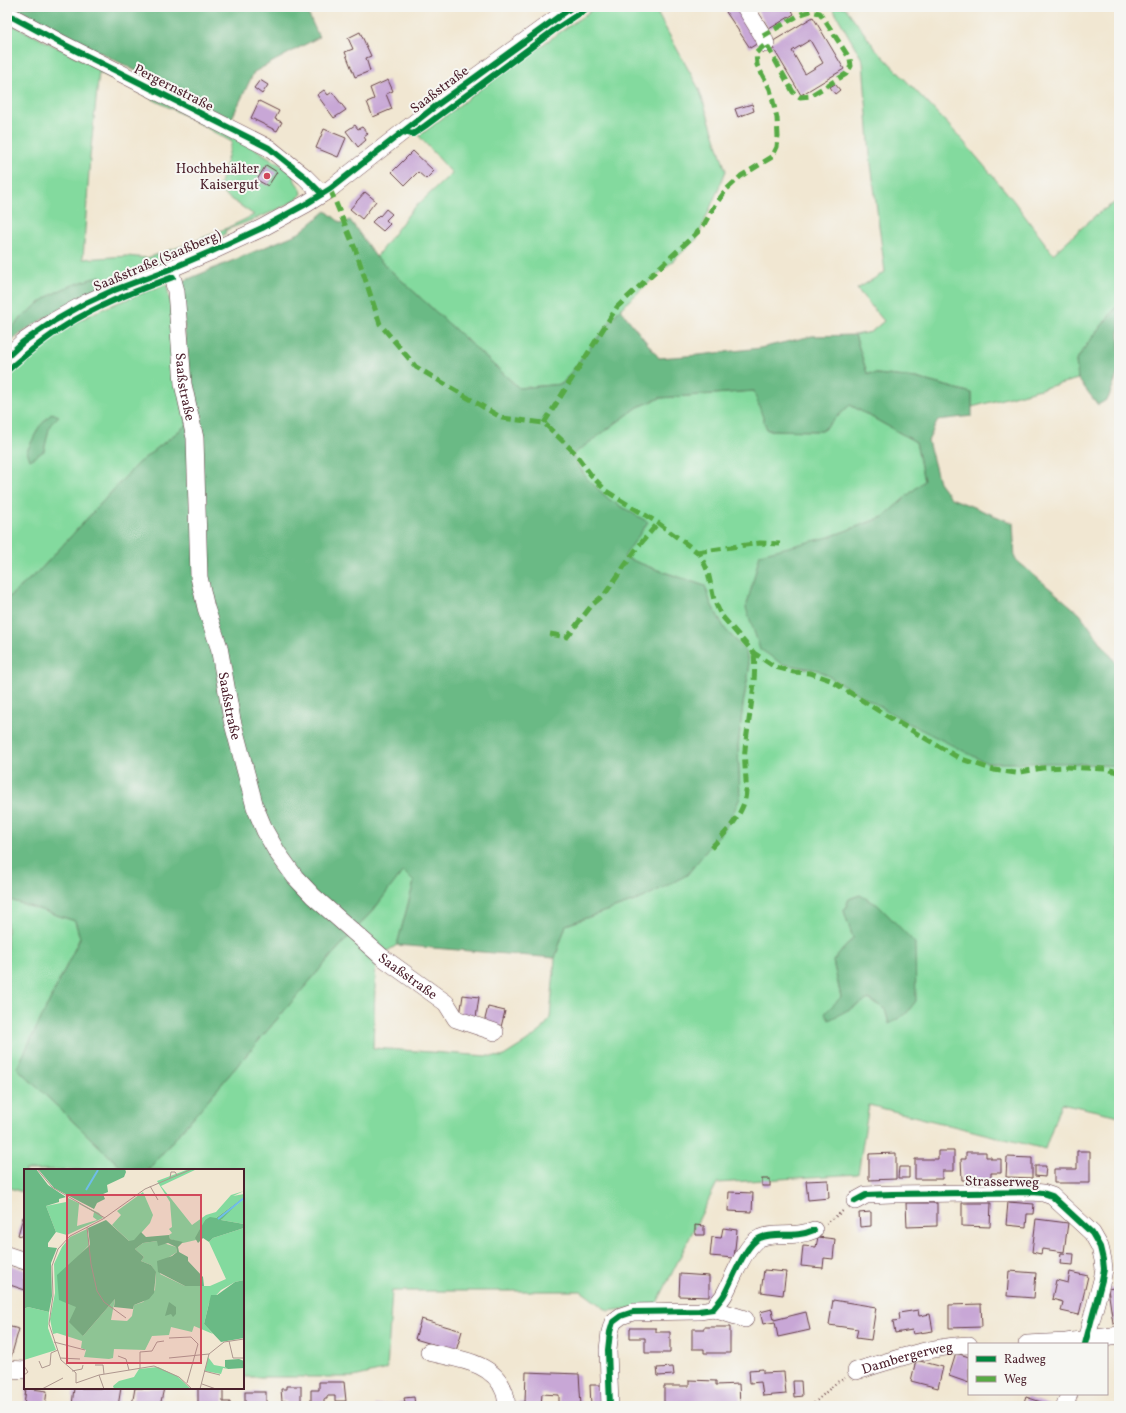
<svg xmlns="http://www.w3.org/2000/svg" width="1126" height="1413" font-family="Vollkorn,serif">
  <rect width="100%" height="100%" fill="#f6f6f2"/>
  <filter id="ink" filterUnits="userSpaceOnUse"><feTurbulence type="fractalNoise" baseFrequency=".025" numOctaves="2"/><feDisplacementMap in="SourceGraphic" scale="8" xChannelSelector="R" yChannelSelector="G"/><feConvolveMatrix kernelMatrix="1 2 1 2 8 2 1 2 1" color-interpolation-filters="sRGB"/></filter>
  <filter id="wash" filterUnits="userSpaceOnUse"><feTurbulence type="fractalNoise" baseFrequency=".012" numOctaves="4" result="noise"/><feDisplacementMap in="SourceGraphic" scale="16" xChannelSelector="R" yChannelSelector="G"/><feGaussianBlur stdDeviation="0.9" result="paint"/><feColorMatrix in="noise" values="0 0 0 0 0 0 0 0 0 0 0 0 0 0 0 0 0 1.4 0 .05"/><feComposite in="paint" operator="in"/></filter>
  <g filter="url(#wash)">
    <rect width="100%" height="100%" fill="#f1e7d2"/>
    <g fill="#83da9e" stroke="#667c64" fill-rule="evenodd">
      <path d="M596,7h58l45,82 27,82 -29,68 -77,70 -58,75 -43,4 -143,-131 35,-46 41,-38 -33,-37 68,-52z"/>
      <path d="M832,7h13l30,41 83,87 55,65 40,54 44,-40 22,-14v104l-31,39 -12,18 2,18 -106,28v-14l-56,-15 -49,-5 -12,-38 16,-3 13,-11 -27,-32 28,-17 -15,-116 -7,-95z"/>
      <path d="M7,22l238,120 48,31c1,12 8,12 9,21 -11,13 -58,29 -76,36l-1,4 -17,11 -101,41 -7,-10c-17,6 -37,11 -52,21 -15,10 -28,22 -41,35zM99,72l79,40 54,30 -14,48 36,25 -27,13 -42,17 -38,13 -20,-2 -44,3 7,-102z"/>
      <path d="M167,284l22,139 -52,41 -96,105 -34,30v-223c23,-22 47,-42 75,-57 27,-14 56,-24 85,-35z"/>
      <path d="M754,391l14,39 54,1 28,-26 66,37 8,39 -41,36 -54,20 -47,127 36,6 16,9 234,84 51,3v350l-58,-13 -16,46 -176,-44 -11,69 -141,9 -61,122 -48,6 -27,-20h-189l-5,78 -33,8h-111v-207h-95l184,-215 43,-47 28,-38 11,12 -17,63 -21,13 -3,90 129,9 24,-15 16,-12 8,-12 5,-60 11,-33 77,-27 97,-101 -2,-50 5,-43 6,-34 -3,-18 -21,-23 -14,-25 -6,-18 -50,-17 -32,-12 24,-35 -37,-22 -23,-21 -15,-24 66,-48 22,-9zM860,895l29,128 -4,-14 -17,-10 -42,13 15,-15 -8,-36 20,-23 -9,-27 5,-12z"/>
      <path d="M7,899l68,22 5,17 -63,130 107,102h-99v23l-18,-6z"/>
    </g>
    <g fill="#6aba85" stroke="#5a6c58">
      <path d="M12,7h293l14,30 -65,35 -23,48z"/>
      <path d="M326,211l15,12 9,-3 26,37 143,131 43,-4 58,-75 39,49 40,-3 61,-7 52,-12 43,-1 12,38 49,5 56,15v23l-34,4 -10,21 11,41 12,16 62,25 2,36 65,55 39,53v99l-51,-3h-81l-79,-40 -90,-53 -36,-6 -22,-15 -14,-41 14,-54 69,-17 54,-20 41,-36 -8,-39 -66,-37 -28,26 -55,-1 -13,-39 -94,7 -22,9 -66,48 15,24 23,21 38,22 -24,35 31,12 50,17 6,18 14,25 21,23 3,18 -6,34 -5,43 2,51 -12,26 -41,51 -44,23 -77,27 -11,33 -158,-13 17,-63 -11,-11 -28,37 -43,47 -184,215h-24l-107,-102 63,-130 -5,-17 -68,-22v-300l34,-30 96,-105 52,-41v-36l-8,-105 118,-49z"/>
      <path d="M100,276l7,10c-35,18 -71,33 -100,59v-13c13,-13 26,-25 41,-35 15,-10 35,-15 52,-21z"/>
      <path d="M1119,304v70l-2,1 -9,24 -10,6 -20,-26 -2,-18 12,-18z"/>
      <path d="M52,413l7,3 -9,9 -6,26 -14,9 -3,-9 12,-24z"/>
      <path d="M860,895l18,10 37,38 1,58 -10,13 -17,10 -4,-15 -16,-10 -40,21 -4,-7 16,-16 -8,-36 20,-23 -9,-27 5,-12z"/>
    </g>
    <g id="blocks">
      <g fill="#c8a7d6" fill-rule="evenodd">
        <path d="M733,7h7l23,33 -13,8 -24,-36z"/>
        <path d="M755,7h35l4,7 -25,15z"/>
        <path d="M813,17l31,52 -43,26 -31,-52zM810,40l13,23 -18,11 -13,-23z"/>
        <path d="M360,32l11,24 -5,2 4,13 -15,6 -10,-25 8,-3 -5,-11z"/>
        <path d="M260,80l8,5 -6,9 -8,-6z"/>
        <path d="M388,80l5,11 -7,3 6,15 -19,8 -6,-15 7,-3 -4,-11z"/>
        <path d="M835,84l5,6 -5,4 -5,-7z"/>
        <path d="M324,90l4,5 4,-3 14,18 -12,8 -17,-23z"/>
        <path d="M259,101l20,10 -4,8 7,3 -5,9 -26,-13z"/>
        <path d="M752,104l2,7 -16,6 -3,-8z"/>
        <path d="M355,125l3,4 4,-2 6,7 -4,3 2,3 -8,7 -12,-16z"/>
        <path d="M324,129l22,9 -8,19 -22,-9z"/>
        <path d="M413,151l21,20 -8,8 -8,-7 -13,13 -13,-13z"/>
        <path d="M266,165l11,7 -9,14 -11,-6z"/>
        <path d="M365,192l11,9 -14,18 -12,-10z"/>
        <path d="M386,209l6,5 -6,6 4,4 -7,7 -11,-9 7,-7 1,1z"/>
        <path d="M463,995l16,2 -3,21 -16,-2z"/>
        <path d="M488,1007l17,4 -4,16 -17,-4z"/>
        <path d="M938,1151h16v20h-12v8h-27v-20h23z"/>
        <path d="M1077,1151h13v32h-36v-14h23z"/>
        <path d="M966,1152h20v5h5v2h10v14h-10v7h-29l-1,-21h5z"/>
        <path d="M896,1153v26l-27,1v-26z"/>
        <path d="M1007,1157l25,1v20l-26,-1z"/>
        <path d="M1035,1166h11l-1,11 -10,-1z"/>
        <path d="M899,1167h10v11h-11z"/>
        <rect x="762" y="1179" width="8" height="7"/>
        <path d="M828,1180l1,18 -21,2 -2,-19z"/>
        <path d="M729,1192l24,1 -1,19 -24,-1z"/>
        <path d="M1008,1202l26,2 -1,10h-6l-1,13 -20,-2z"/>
        <path d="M906,1203h31v23l-30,1z"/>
        <path d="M962,1203h29l-1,24 -28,-1z"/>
        <path d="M871,1212v14l-11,1 -1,-14z"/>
        <path d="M23,1217h2v20l-7,-2z"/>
        <path d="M1036,1219l32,4 -4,29 -22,-3 -1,5 -9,-2z"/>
        <path d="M695,1225l9,1v9h-9z"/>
        <rect x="1117" y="1226" width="2" height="25"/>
        <path d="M723,1228l14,2 -3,28 -24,-2 2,-19 9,1z"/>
        <path d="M818,1237l17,2 -2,20 -9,-1 -1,10 -22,-2 2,-20 13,1z"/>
        <path d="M1061,1253l13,1 -1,11 -13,-1z"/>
        <path d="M8,1264l17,6v20l-18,-6v-15z"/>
        <path d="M764,1270l22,2 -3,23 -22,-3z"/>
        <path d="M1009,1271l27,2 -2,25 -27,-2z"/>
        <path d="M1070,1272l18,4 -9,39 -18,-4 2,-9 -11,-3 4,-19 12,3z"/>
        <path d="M680,1274l29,2v21l-30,-1z"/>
        <path d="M1119,1287v35l-6,1 -5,-34z"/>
        <path d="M833,1300l43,7 -5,33 -15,-2 2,-9 -29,-4z"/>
        <path d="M981,1304l1,23 -33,1v-23z"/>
        <path d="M772,1309l2,11 32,-8 4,18 -32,7 -3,-15 -12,2 -3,-12z"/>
        <path d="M918,1310l1,6 11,-2 3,17 -20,3 -1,-4 -17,3 -2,-12 7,-1 -1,-7z"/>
        <path d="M421,1319l41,12 -6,20 -41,-12z"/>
        <path d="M7,1326l12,3 -8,28 -4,-2z"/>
        <path d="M704,1327h26v26h-26v-4h-12v-20h12z"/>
        <path d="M630,1328h26v4h14v21h-25v-15h-15z"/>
        <path d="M956,1353l13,4v26l-20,-7z"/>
        <path d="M916,1360l27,7 -5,21 -27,-7z"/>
        <path d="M673,1367l1,8 -16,1 -1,-8z"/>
        <path d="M763,1369v4l21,-1 2,22 -23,2 -2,-14 -11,1 -1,-13z"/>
        <path d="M526,1372l53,2 2,32h-22v-11l-17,-1 -1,12h-26v-3l10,-1z"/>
        <path d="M689,1380l27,1v4l23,-1 1,22h-27v-4h-20v4h-29v-20h25z"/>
        <path d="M793,1381h8l1,15 -8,1z"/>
        <path d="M319,1382h25l2,19h-11v-5h-8v3h-3v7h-13v-16h8z"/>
        <path d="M590,1385h14l1,21h-14z"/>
        <path d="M286,1386h15v20h-15v-5h-4l-1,-12h5z"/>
        <path d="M26,1388l21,3 -2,15h-21z"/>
        <path d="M74,1388h47l-3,18 -46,-1z"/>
        <path d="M135,1388h29l-4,18 -28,-1z"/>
        <path d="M198,1388h25v14h7v4h-32z"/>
        <rect x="245" y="1392" width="21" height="14"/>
        <path d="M414,1397l1,9h-41v-1l31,-3 -1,-4z"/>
        <path d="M1026,1397l27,9h-30z"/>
      </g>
    </g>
  </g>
  <g filter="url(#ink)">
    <use href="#blocks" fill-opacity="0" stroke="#633d44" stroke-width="1"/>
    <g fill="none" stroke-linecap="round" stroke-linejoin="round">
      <g stroke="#633d44" stroke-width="18">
        <g id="minor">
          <path d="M745,7l18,29 3,8"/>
          <path d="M7,14l52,28 210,106 36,29 17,17"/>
          <path id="s1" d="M170,269l6,22 7,93 12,54 4,139 7,31 13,39 13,73 23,87 10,24 12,21 18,25 18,19 69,61 64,46 10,16 39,13"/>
          <path d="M7,357l16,-15 31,-21 32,-18 26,-12 58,-22 40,-17 52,-24 44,-24 24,-15 107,-84 135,-98"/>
          <path d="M855,1201l11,-6 26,-1 141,-2 10,1 9,3 40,37 8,14 3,13 1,9 -2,11 -17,64"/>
          <path d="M7,1255l18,6"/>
          <path d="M713,1309l32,10"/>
          <path d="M1027,1344l39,-2 53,-7"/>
          <path d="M429,1352c27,7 64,9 75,39 2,4 2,10 3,15"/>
          <path d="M7,1369l18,1"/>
          <path id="s2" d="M856,1371c37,-11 74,-25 113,-26"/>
          <path d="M610,1406l-2,-56 2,-18 3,-10 8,-6 12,-4 66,-1 14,-2c3,-4 8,-9 11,-14 8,-14 21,-51 36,-57 16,-7 34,1 54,-8"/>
          <path d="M1065,1406l4,-12"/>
        </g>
      </g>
      <g stroke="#633d44" stroke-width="2" stroke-dasharray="1 3" stroke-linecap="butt">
        <path d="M826,1224l18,-14"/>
        <path d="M811,1406l26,-24 8,-4"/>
      </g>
      <use href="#minor" stroke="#fff" stroke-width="17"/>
      <g stroke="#57aa44" stroke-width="5" stroke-dasharray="10 5" stroke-linecap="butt">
        <path d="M330,189l26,62 24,73 36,43 86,51 42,5 30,29 17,23 15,16 52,32 42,31 8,18 6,28 7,15 33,38 21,14 19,5 16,1 20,7 57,36 72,42 35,12 22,3 26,-5 25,-1 39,2 13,3"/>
        <path d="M544,423l73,-116 85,-79 13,-23 12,-16 14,-13 31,-19 5,-10 1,-10 -1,-19 -7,-29 -13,-24 -1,-12 10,-9 27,48 7,5 10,-1 36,-22 5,-8 -1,-7 -30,-46 -9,-2 -10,3 -38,22"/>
        <path d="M697,552l63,-9 20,1"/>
        <path d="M550,634l17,3 25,-32 13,-11 32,-46 21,-25"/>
        <path d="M711,848c11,-12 23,-23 30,-38 10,-19 2,-40 4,-60 3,-32 12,-65 9,-97"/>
      </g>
      <g stroke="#f6f6f2" stroke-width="8">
        <g id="cycleway">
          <path d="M7,14l52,28 210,106 36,29 17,17"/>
          <path d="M403,132l10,2 12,-8 128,-95 36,-24"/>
          <path d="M7,357l16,-15 31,-21 32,-18 26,-12 58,-22 40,-17 52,-24 44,-24 24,-15 107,-84 135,-98"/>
          <path d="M7,371c18,-16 37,-32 58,-45 33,-21 71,-35 108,-49"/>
          <path d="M855,1201l11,-6 26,-1 141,-2 10,1 9,3 40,37 8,14 3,13 1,9 -2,11 -17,64"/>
          <path d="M610,1406l-2,-56 2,-18 3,-10 8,-6 12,-4 66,-1 14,-2c3,-4 8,-9 11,-14 8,-14 21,-51 36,-57 16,-7 34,1 54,-8"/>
        </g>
      </g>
      <use href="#cycleway" stroke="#00873e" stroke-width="6"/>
    </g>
  </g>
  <circle fill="#d1495b" stroke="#f6f6f2" stroke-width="1.5" cx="267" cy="176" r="4"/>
  <g text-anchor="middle" stroke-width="4" stroke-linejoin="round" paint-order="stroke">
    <g font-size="14" fill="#4a1f2b" stroke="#f6f6f2">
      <text transform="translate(174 87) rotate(27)" y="5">Pergernstraße</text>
      <text transform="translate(439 89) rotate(-37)" y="5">Saaßstraße</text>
      <text transform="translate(157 260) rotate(-23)" y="5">Saaßstraße (Saaßberg)</text>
      <text dy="5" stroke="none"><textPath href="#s1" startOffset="119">Saaßstraße</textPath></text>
      <text dy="5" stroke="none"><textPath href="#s1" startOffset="443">Saaßstraße</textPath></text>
      <text dy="5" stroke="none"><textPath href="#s1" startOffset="779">Saaßstraße</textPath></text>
      <text transform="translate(1002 1181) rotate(1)" y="5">Strasserweg</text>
      <text dy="5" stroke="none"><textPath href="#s2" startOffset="53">Dambergerweg</textPath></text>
    </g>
    <g font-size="14" fill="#4a1f2b" stroke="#f6f6f2" text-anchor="end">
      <text x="259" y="173">Hochbehälter<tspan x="259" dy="16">Kaisergut</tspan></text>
    </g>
  </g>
  <g transform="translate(24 1169)">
    <rect width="220" height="220" fill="#f1e7d2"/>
    <path d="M165,0h8l-36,17 31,39 14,-10 10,-3 15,-17 13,-4 -11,5 11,-2v3l-28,21 -11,2 -9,20 -13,3 -13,-4 -1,-4 3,-2 -3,-4 3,-2 -2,-25 -13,-21zM119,23l10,23 -3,8 -16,18h-5l-17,-16 9,-10 -4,-4zM42,28l33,16 4,5 -36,17 -11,-3 -10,-26 20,-4zM55,35l15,8 -1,5 4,3 -20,6zM220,30v25l-23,-4 3,-5zM220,59v52l-9,2 -14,8 -12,13 -5,21 9,10 -19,-8 -2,6 -21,-5 -2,8 -17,1 -7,14 -31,-1 -1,9 -4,1 -25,-2 2,-7 -5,-2 1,-7 -25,-8 -4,1 -3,-15 5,-26 -1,-29 8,-17 8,-10 17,-8 2,16 -17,18 -12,25v12l16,5 7,31 32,-37 -4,21 16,1 5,-5 2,-11 9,-3 12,-12 1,-17 -5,-8 -10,-4 3,-4 -9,-8 8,-6 14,-2 19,6 1,5 -11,7 -6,15 25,12h25l16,-7 -17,-37 4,-4zM4,138l21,5 -1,16 8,22 -32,10v-51zM184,188l6,8 11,2 3,2 -5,-1 -2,6 -16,-3zM134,198l19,9 14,13h-77l-1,-3 6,-5 15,-4 5,-8z" fill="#83da9e" fill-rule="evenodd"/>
    <path d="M0,0h12l12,16 18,12 -7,2v3l-13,4 10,26 -8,11v4l9,1 -6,15 1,33 -3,16 -21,-5 -4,2zM14,0h87l1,3 -2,5 -17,8 1,7 -5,2 2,5 -8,4 -3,6 -40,-21zM220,28l-23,23 23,4v4l-31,10 -4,4 -6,-4 -5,5 -3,-5 10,-18 5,-3 6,1zM82,51l23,21 5,-1 7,-8 5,5 23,-2 1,4 13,3 -5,5 1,5 9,5v4l15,16 1,9h-19l-27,-14 -1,-11 15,-5 5,-4 -1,-5 -8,-4 -10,3 -1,-5 -14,2 -8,6 9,8 -3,4 10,4 5,7 -2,21 -5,6 -15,6 -1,4 -19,-2 1,-8 -32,37 -14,-14 7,-15 -17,-7 -2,-25 33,-30 -2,-17zM220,111v58l-23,4 -17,-18 7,-29h6l18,-13zM145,133l7,5v7l-3,3 -2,-3 -6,2zM215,190l5,2v7l-16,1 -3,-2v-7z" fill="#6aba85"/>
    <path fill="none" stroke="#6fbde9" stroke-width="2" d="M62,21l12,-20M194,50l26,-21"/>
    <path fill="none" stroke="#ae978f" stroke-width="1" d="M13,0l15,18 53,31M146,9l1,-6h4l2,3M126,17l8,14M63,58l4,37 6,27 7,11 22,16M145,169l22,-1 7,7 -11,39M205,172l4,17h11M30,173l31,8M94,187l8,3 3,11M36,189l20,1M145,189l40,-4M15,192l3,7 8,-3 1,-12 7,-3M71,196h8l1,9M0,197l4,6 -4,3M116,199v-16l12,-1 5,-9 7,-1M48,202l10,-2 1,-4M180,202l16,4M75,206l5,14M52,214v-10l-15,-13 -12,-36 4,-28 -1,-30 6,-17 12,-13 33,-17 42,-30 47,-20M52,214l23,-8 55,-9 25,11 13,12M178,215l14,5M18,220l21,-11M176,220l9,-35 15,-12 20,-3"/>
    <path fill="#d1495b" fill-opacity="0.15" stroke="#d1495b" stroke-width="2" d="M43,26h134v168h-134z"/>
    <rect width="220" height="220" fill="none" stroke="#4a1f2b" stroke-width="2"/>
  </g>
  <rect width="1126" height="1413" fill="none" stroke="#f6f6f2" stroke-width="24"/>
  <rect x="968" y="1343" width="140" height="52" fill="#f6f6f2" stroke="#b1a0a2"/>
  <rect x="976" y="1356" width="20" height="6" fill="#00873e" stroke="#b1a0a2"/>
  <text x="1004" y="1363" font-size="12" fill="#4a1f2b">Radweg</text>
  <rect x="976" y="1376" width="20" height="6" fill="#57aa44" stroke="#b1a0a2"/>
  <text x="1004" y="1383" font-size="12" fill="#4a1f2b">Weg</text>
</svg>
